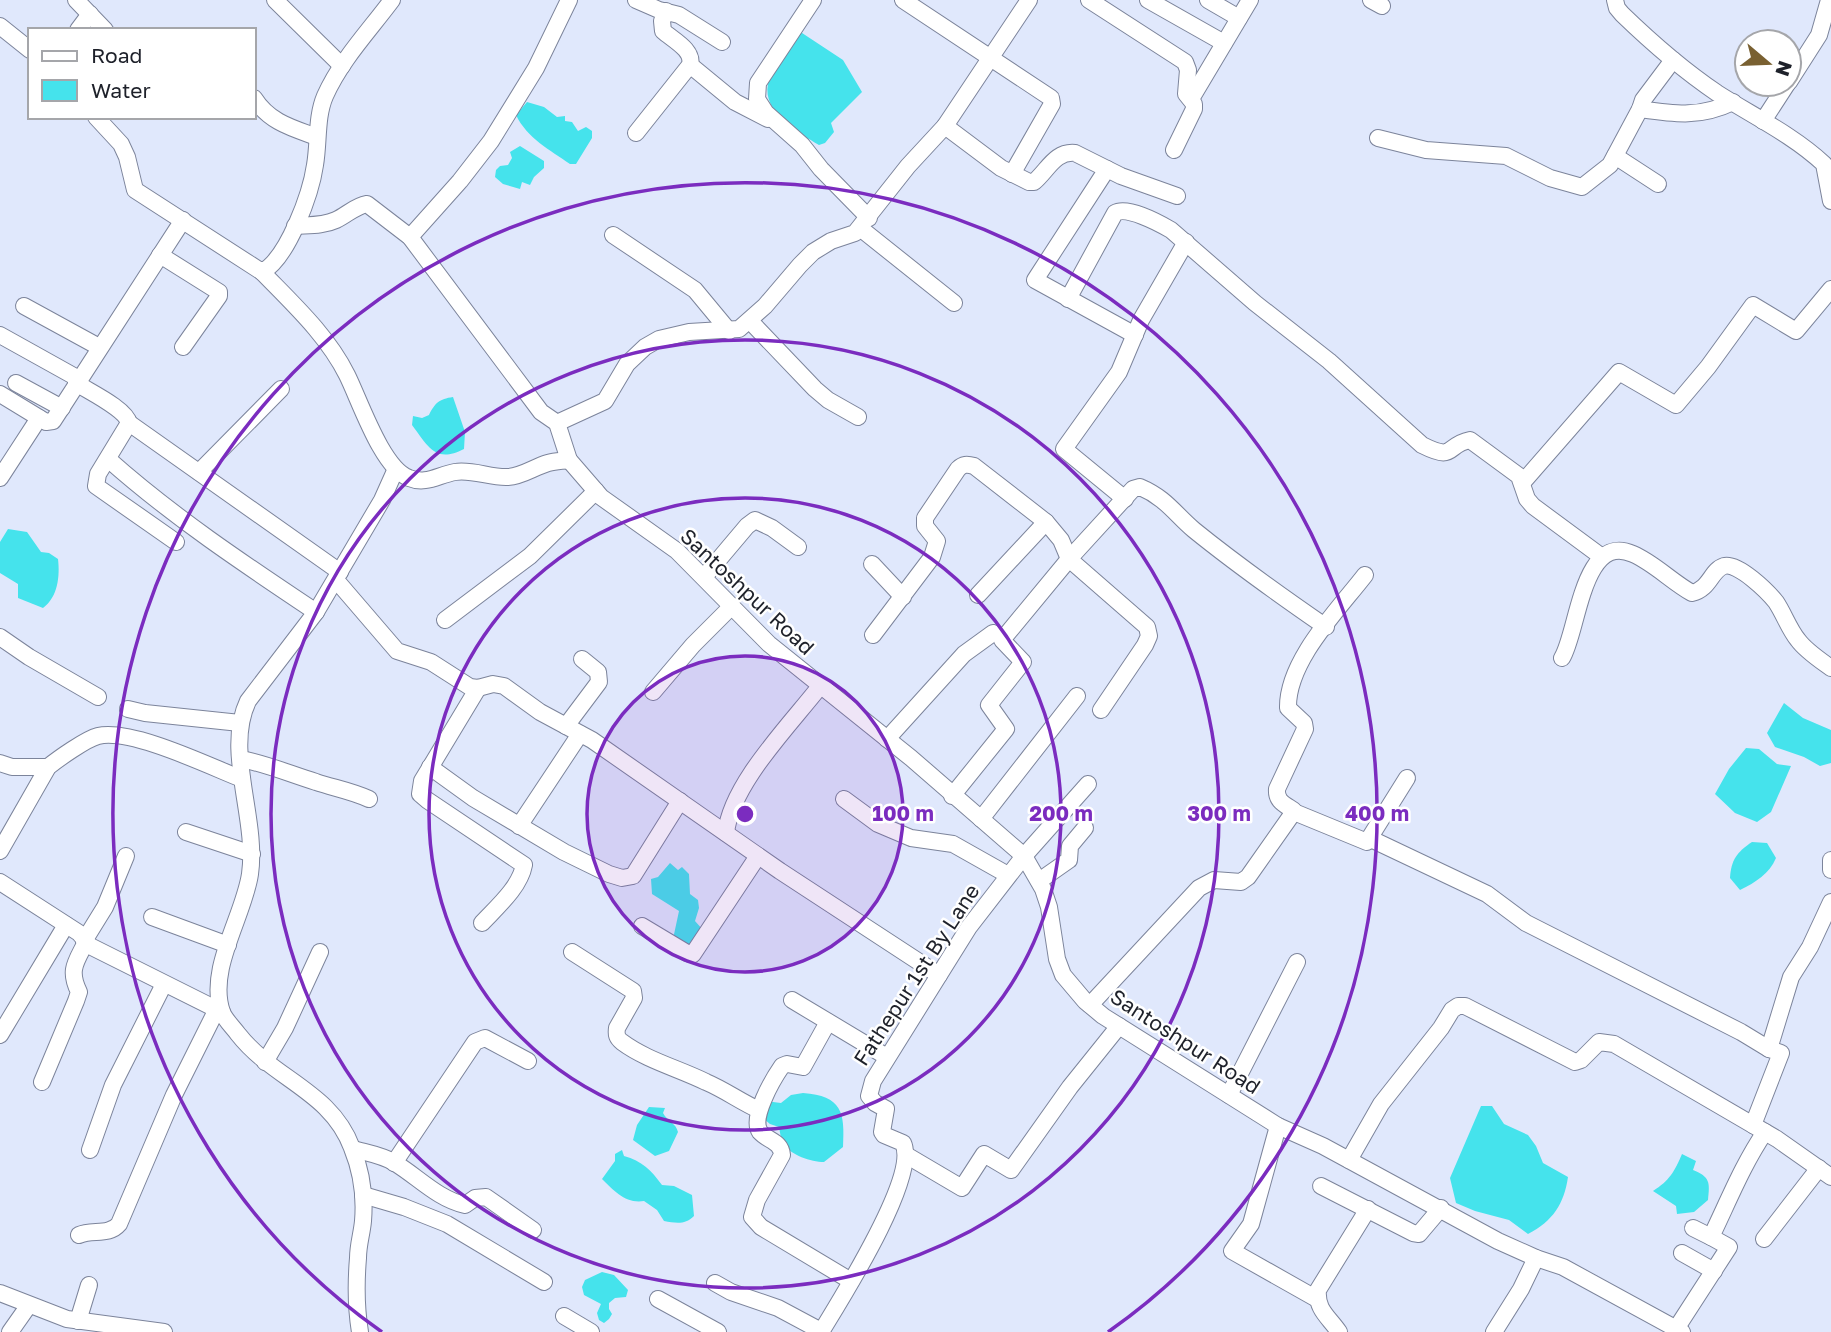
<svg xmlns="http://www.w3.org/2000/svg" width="1831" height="1332" font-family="'Golos Text',sans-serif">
  <rect width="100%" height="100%" fill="#e0e8fc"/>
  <g fill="#45e3ec">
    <path d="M799,31l44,29 19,32 -31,31 3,9 -9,11 -6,2c-20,-12 -57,-32 -51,-61 4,-18 21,-37 31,-53z"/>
    <path d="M527,102l17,5 13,10 8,-1v5l7,1 6,9 8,-4 6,4v7l-16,26h-6c-20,-14 -43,-26 -54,-49z"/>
    <path d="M520,146l24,15v7l-10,9 -4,8 -8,-3 -2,7 -17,-5 -8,-7 1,-7 4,-4 8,-1 4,-7 -2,-6z"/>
    <path d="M453,397l12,35 -1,17c-29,15 -36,-3 -52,-24l1,-9 9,2 7,-3c6,-12 10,-16 24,-18z"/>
    <path d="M8,529l19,3 14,20 8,1 9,6c2,17 0,38 -15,49l-25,-10v-14l-18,-11v-31z"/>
    <path d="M1784,703l19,15 28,12v33l-11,3 -16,-9 -29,-10 -8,-14z"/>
    <path d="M1746,748l13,1 18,15 14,2 -20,46 -14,10 -22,-9 -20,-19 14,-25z"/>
    <path d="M1752,842l15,1 9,15c-7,16 -20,24 -36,32l-10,-12c1,-18 7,-26 22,-36z"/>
    <path d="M670,863l8,7 4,-3 7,7 1,20 8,6 1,8 -4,13 8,9 -16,19 -14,-10 6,-28 -27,-17 -1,-15 7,-2z"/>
    <path d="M803,1093c39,3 42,19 40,54l-19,15c-13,0 -33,-7 -41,-18 -2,-4 -3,-12 -4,-17l-9,-3 -7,-6 2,-17 16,2 10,-8z"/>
    <path d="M1481,1106h11l12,18 24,11 8,11 7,17 25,14c-4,27 -15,44 -40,57l-19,-14 -34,-9 -19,-8 -6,-25z"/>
    <path d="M649,1107l16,1 -2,5c4,8 13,10 15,19l-9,19 -14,5 -22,-16 4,-15z"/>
    <path d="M622,1150l2,6c18,5 27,14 38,29l12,1 18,9 2,21c-9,9 -18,7 -30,5l-7,-11 -13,-9c-18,3 -30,-10 -42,-22l13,-18v-7z"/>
    <path d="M1682,1154l14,7 -3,9c17,7 17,12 15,30l-14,12 -17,2 -1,-8 -23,-15c16,-10 22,-20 29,-37z"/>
    <path d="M602,1272l12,3 14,15 -2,7 -11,1 -6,5v6l3,5 -3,5 -5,4 -5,-3 -2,-7 4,-9 -17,-9 -2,-8 3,-7z"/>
  </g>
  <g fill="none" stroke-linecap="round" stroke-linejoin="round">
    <g stroke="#7c849b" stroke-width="18">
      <g id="minor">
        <path d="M76,0l29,30"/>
        <path d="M275,0l67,66"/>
        <path d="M636,0l23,10 20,5 43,27"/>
        <path d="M813,0l-55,83 -1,16 9,14 36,32 19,24 48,49"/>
        <path d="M903,0l148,98 1,6 -40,70"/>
        <path d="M1089,0l96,62 3,8 -2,24 8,10v5l-20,41"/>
        <path d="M1148,0l76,43"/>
        <path d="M1208,0l31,18"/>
        <path d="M1371,0l11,6"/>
        <path d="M1615,0l2,8 5,6c30,29 61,56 95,79 36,23 76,42 107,71l7,37"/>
        <path d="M0,26l30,24"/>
        <path d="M78,30l12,-16"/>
        <path d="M690,65l45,37 33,17"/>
        <path d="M1789,82l30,-47 10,-35"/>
        <path d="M254,98c15,24 38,30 63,39"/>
        <path d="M1191,99l59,-99"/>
        <path d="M1640,109c35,5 60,9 93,-7"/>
        <path d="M96,117l25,27 6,13 8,33 127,82c26,-14 49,-79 53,-107 4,-23 1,-48 10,-69 16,-36 44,-65 67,-96"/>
        <path d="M1763,121l24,-37"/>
        <path d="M945,126l56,42 28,14h5c14,-12 21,-31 41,-29l46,23 56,20"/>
        <path d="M636,133l54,-68c4,-15 -17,-25 -27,-34l-1,-10 4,-10"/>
        <path d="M1378,138l48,12 80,6 44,22 32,9 28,-22 30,-56 3,-9 30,-40"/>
        <path d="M1615,156l43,28"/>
        <path d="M1107,169l-72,111 100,55"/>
        <path d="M295,226c14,-1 28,0 41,-6 11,-5 19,-14 31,-16l43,33 131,175 16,11 12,37 32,37 76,54 92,93 142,114 113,98 19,33 6,18 8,52 6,16 22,26 18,15 175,110 45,20 175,95 38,17 27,9 119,65"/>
        <path d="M860,228l94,75"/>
        <path d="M613,235l82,55 34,41"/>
        <path d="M410,237l50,-56 31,-40 45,-73 33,-68"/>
        <path d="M160,255l59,37v4l-36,51"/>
        <path d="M262,272c31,32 65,63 85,103 13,26 35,93 62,103 17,7 29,-3 46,-6 17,-3 36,6 53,5 15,-1 26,-10 40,-14 7,-2 14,-2 21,-3"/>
        <path d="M1068,299l47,-86c12,-7 44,10 56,17l84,73 74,58 93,84c34,17 23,0 48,-5l49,36 8,23 6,7 69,51"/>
        <path d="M24,306l75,41"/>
        <path d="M750,321l65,68 13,11 30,17"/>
        <path d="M0,335l79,44"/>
        <path d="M16,383l46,25"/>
        <path d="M76,383c14,9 50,26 53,40l-31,51 -2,12 80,56"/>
        <path d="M0,394l46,28 7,-1 130,-201"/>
        <path d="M129,423l211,149"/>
        <path d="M557,423l48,-22 22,-37 18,-17 14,-8 30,-7 50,-3 26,-23 35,-41 13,-13 18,-11 24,-8 53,-67 37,-40 84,-126"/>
        <path d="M108,459c64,57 136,105 208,153"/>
        <path d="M199,472l82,-83"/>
        <path d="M0,478l39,-60"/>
        <path d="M1523,482l96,-110 57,33 32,-38 45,-62 43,26 35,-42"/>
        <path d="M1125,499l-61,-50 55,-77 22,-52 45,-78"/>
        <path d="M872,564l31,33"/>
        <path d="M704,577l43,-51 8,-6 17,8 26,19"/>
        <path d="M336,580l61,71 34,11 39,25 8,1 15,-4 11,2 36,26 52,28 188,131 159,104"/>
        <path d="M978,595l68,-73"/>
        <path d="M445,620l85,-64 66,-65"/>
        <path d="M873,635l59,-78 5,-16 -12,-15v-8l33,-49c5,-5 9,-5 16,-3l72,56 15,18 8,19 78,68 2,9 -4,9 -44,65"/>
        <path d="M0,637l29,20 69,40"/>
        <path d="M1562,658c16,-25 20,-127 71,-104 21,9 39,28 59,39 18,-4 19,-23 32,-27 14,-4 44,26 52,36 8,12 13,27 22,38 8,11 22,20 33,28"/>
        <path d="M478,688l-56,93 -2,13 7,6 97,65c-4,22 -27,42 -42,58"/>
        <path d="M653,692l40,-47 38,-38"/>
        <path d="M128,709l17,4 95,10"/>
        <path d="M566,726l33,-44 -1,-10 -16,-13"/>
        <path d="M887,739l77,-85 29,-21"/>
        <path d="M241,759c26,5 49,15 75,23 18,6 36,9 53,17"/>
        <path d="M0,763l12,4h36"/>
        <path d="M430,767l43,31 91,54 45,22 13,4 11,-2 47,-75"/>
        <path d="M952,796l54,-67 -17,-24 34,-43 -21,-22 67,-81 64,-70 7,-2c26,11 35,27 54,43 42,34 87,66 132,97"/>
        <path d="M844,799l34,25 33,14 42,6 55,31"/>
        <path d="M1294,812l73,30 40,-64"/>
        <path d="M981,819l96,-123"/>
        <path d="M519,826l61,-92"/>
        <path d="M186,832l66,22"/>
        <path d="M726,833c5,-49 64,-108 95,-148"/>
        <path d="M1371,839l116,55 39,29 215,109 28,17 12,4 -28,72"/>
        <path d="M0,851l48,-84c10,-8 38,-28 50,-31 33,-8 111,30 144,43"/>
        <path d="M1831,860v10"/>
        <path d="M1039,881l30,-21 1,-14 15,-18"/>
        <path d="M0,882l79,51 11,13 132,66"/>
        <path d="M152,917l76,28"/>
        <path d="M642,926l45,27 6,1 65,-98"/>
        <path d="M84,941l21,-34 21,-51"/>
        <path d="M572,952l61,39 1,7 -17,30c-1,7 0,10 5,14 24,18 58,27 84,40 19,8 35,20 53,28"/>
        <path d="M792,1000l95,57"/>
        <path d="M1090,1005l109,-117 15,-8 27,2 7,-5 45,-64v-3c-9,-6 -17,-9 -16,-21l28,-60 -1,-6 -16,-15c-1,-47 50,-98 77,-133"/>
        <path d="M828,1022l-25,45 -16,-3 -5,2c-9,13 -32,52 -22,66 8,9 21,9 22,23l-25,45 -5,17 9,10 90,54"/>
        <path d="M0,1035l66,-110"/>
        <path d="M1769,1049l22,-72 19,-30 21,-45"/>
        <path d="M265,1062l20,-34 35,-76"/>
        <path d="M42,1082l34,-81 3,-9c-11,-22 -3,-30 7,-50"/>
        <path d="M1229,1095l68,-133"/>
        <path d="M1278,1126l-27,98 -19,27 85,48"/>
        <path d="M353,1149c14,4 29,6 42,14 23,14 43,36 70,42l10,-7 11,-1 47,33"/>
        <path d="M90,1150l23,-65 51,-101"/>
        <path d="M906,1155l56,33 22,-34 27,16 59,-83 49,-61"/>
        <path d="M1349,1160l32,-56 60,-76 11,-18 6,-4h7l110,56 6,-2 18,-18 15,2 163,95 54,38"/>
        <path d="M394,1163l81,-121 10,-4 43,23"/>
        <path d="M1321,1186l92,47 6,1 22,-26"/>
        <path d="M363,1195l41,12 43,17 97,58"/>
        <path d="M1693,1228l18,9"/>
        <path d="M79,1235c13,-6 30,1 40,-11l55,-129 43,-86"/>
        <path d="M1764,1239l55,-71"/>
        <path d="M1682,1253l32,18"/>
        <path d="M715,1283l16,9 47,16 43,23"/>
        <path d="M0,1293l67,26 97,13"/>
        <path d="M658,1299l60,33"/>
        <path d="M564,1316l27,16"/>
        <path d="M78,1321l11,-36"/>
        <path d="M10,1332l19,-27"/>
        <path d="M360,1332c-4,-24 -4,-50 -2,-74 0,-13 4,-25 5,-37 2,-24 -2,-51 -11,-73 -21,-57 -78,-68 -114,-114 -5,-7 -13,-14 -16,-22 -15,-43 22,-96 28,-138 8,-56 -26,-123 -2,-173l68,-89 66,-112 13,-29"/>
        <path d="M821,1332c20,-33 98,-156 82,-189l-19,-8 -2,-3 4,-23 -11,-6 -6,-7 4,-15 96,-154 55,-71 64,-72"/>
        <path d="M1339,1332c-10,-15 -23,-22 -21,-42l50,-81"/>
        <path d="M1494,1332l27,-43 15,-31"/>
        <path d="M1674,1332l55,-85 -18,-10c17,-35 32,-73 54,-105"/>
      </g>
    </g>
    <use href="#minor" stroke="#fff" stroke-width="16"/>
  </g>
  <circle cx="745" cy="814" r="158" fill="#7b2cbf" fill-opacity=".12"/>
  <g fill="none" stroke="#7b2cbf" stroke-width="3.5">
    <circle cx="745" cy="814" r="158"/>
    <circle cx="745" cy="814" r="316"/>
    <circle cx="745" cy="814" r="474"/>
    <path d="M382 1332A632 632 0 1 1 1108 1332"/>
  </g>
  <g text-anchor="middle" stroke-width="5" stroke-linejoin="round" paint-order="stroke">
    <g font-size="21" fill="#1e212a" stroke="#fff">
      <text transform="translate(747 592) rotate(43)" y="7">Santoshpur Road</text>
      <text transform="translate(917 975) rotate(-57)" y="7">Fathepur 1st By Lane</text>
      <text transform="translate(1185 1042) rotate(33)" y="7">Santoshpur Road</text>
    </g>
  </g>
  <circle cx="745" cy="814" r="10" fill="#7b2cbf" stroke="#fff" stroke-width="3.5"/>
  <g font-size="21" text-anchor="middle" font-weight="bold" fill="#7b2cbf" stroke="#fff" stroke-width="5" stroke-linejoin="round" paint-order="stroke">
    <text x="903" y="821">100 m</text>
    <text x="1061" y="821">200 m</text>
    <text x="1219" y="821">300 m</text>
    <text x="1377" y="821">400 m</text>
  </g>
  <rect x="28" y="28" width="228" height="91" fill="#ffffff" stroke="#a5a6aa" stroke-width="2"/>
  <rect x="42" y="51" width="35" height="10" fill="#ffffff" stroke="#a5a6aa" stroke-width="2"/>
  <text x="91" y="63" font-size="21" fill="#1e212a">Road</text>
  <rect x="42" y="80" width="35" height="21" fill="#45e3ec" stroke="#a5a6aa" stroke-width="2"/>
  <text x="91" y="98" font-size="21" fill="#1e212a">Water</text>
  <g transform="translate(1768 63) rotate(109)"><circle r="33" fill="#ffffff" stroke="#a5a6aa" stroke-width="2"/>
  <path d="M0-5L12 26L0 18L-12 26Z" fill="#796031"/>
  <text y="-10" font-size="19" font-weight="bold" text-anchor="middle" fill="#1e212a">N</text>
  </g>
</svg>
